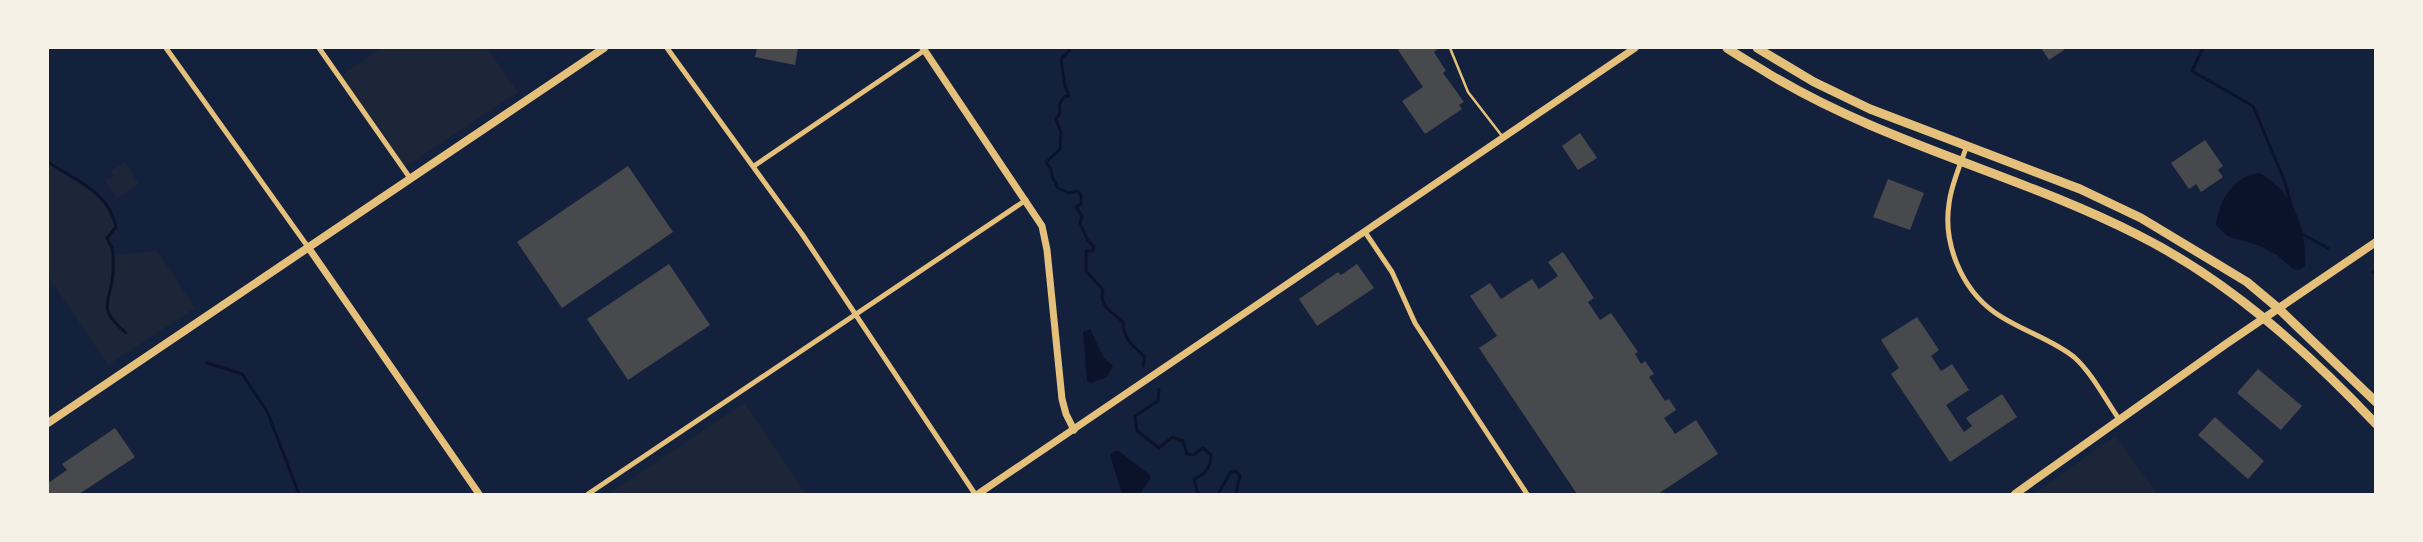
<svg xmlns="http://www.w3.org/2000/svg" width="2423" height="542" font-family="Helvetica,sans-serif">
  <rect width="100%" height="100%" fill="#14213d"/>
  <g fill="#1d2539">
    <path d="M381,48h106l31,44 -113,75 -64,-91z"/>
    <path d="M48,162c26,18 61,29 68,65l-9,11 5,10 1,7 44,-4 38,57 -87,57 -60,-89z"/>
    <path d="M125,162l14,22 -22,14 -12,-17 9,-5 -3,-5z"/>
    <path d="M744,403l62,91h-197z"/>
    <path d="M2115,436l42,58h-123z"/>
  </g>
  <g fill="#0b132b">
    <path d="M2260,173c34,20 47,56 45,93l-5,4 -7,-1 -16,-14 -17,-9 -33,-10 -11,-11c3,-25 18,-50 44,-52z"/>
    <path d="M1090,329l14,29 9,8 -6,11 -16,6 -4,-2 -4,-49z"/>
    <path d="M1114,451h5l31,24v4l-10,15h-18l-12,-39z"/>
  </g>
  <g fill="none" stroke-linecap="round" stroke-linejoin="round">
    <g stroke="#0b132b" stroke-width="3">
      <path d="M1070,48l-1,3 -8,8 4,27 4,10 -5,1 -5,8 1,8 -4,6 5,14 -1,16 -14,13 5,7 1,7 6,12 11,5 8,-2 4,4v9l-5,3 6,9 -2,7 7,16 7,8 -1,4h-7v20l17,19c-5,15 10,23 20,32 0,17 10,24 22,35l-2,9"/>
      <path d="M2203,48l-11,23 61,35 32,76 7,27"/>
      <path d="M48,162c26,18 61,29 68,65l-9,11c1,4 3,6 5,10 2,6 1,18 1,24 -2,33 -18,34 13,61"/>
      <path d="M2300,233l28,15"/>
      <path d="M2373,272l3,2"/>
      <path d="M207,363l35,11 25,37 32,83"/>
      <path d="M1159,389l-1,12 -23,15 2,15 22,17 13,-11 11,4 4,13 6,1 10,-7 8,7c0,12 -6,20 -17,24l3,13 3,2"/>
      <path d="M1218,494l12,-21 6,-2 4,5 -4,15 1,3"/>
    </g>
  </g>
  <g fill="#48494c">
    <path d="M757,48h41l-3,17 -40,-8z"/>
    <path d="M1402,48h33l2,2 -3,2 12,19 -3,2 21,29 -5,3 3,4 -37,25 -23,-33 21,-14 -25,-37z"/>
    <path d="M2041,48h22l1,2 -15,10z"/>
    <path d="M1580,133l17,25 -19,12 -16,-24z"/>
    <path d="M2205,140l18,26 -5,4 5,7 -22,15 -5,-8 -7,5 -18,-26z"/>
    <path d="M628,166l45,66 -111,76 -45,-66z"/>
    <path d="M1888,179l36,14 -14,37 -37,-13z"/>
    <path d="M1563,252l31,46 -6,4 12,18 11,-7 27,39 -3,2 6,10 4,-3 9,13 -5,3 16,24 4,-2 7,11 -12,8 11,16 21,-14 22,34 -60,40h-81l-98,-146 18,-12 -27,-40 20,-13 11,16 31,-20 7,10 19,-13 -10,-14z"/>
    <path d="M669,264l41,61 -82,55 -41,-61z"/>
    <path d="M1357,264l17,24 -57,38 -18,-27 39,-27 3,3z"/>
    <path d="M1917,317l22,33 -8,6 10,15 11,-7 17,26 -23,15 18,27 8,-6 -6,-8 36,-24 15,23 -67,45 -59,-88 8,-6 -18,-28z"/>
    <path d="M2258,369l44,37 -21,24 -44,-37z"/>
    <path d="M2215,417l49,44 -16,18 -50,-44z"/>
    <path d="M115,428l20,29 -56,37h-31v-11l19,-13 -5,-6z"/>
  </g>
  <g fill="none" stroke-linecap="round" stroke-linejoin="round">
    <path stroke="#e5c07b" stroke-width="2.5" d="M1450,48l18,44 34,44"/>
    <g stroke="#e5c07b" stroke-width="5">
      <path d="M166,48l142,199"/>
      <path d="M319,48l91,130"/>
      <path d="M667,48l135,186 173,260"/>
      <path d="M1967,145c-6,19 -16,39 -18,59 -6,39 12,84 45,108 25,18 56,26 80,45 18,16 31,42 45,62"/>
      <path d="M754,166l171,-116"/>
      <path d="M1365,232l27,40 23,51 112,171"/>
      <path d="M588,494l438,-294"/>
    </g>
    <g stroke="#e5c07b" stroke-width="7">
      <path d="M923,48l119,178 5,24 15,149 4,15 8,16"/>
      <path d="M308,247l171,247"/>
      <path d="M978,494l657,-446"/>
    </g>
    <g stroke="#e5c07b" stroke-width="8">
      <path d="M48,423l556,-375"/>
      <path d="M2015,494l211,-150 150,-102"/>
    </g>
    <g stroke="#e5c07b" stroke-width="9">
      <path d="M1727,48c13,9 28,17 42,26 116,70 249,100 369,161 90,45 169,116 238,189"/>
      <path d="M1757,48l57,34 56,27 210,80 61,29 106,64 31,26 98,94"/>
    </g>
  </g>
  <rect width="2423" height="542" fill="none" stroke="#f6f1e7" stroke-width="98"/>
</svg>
